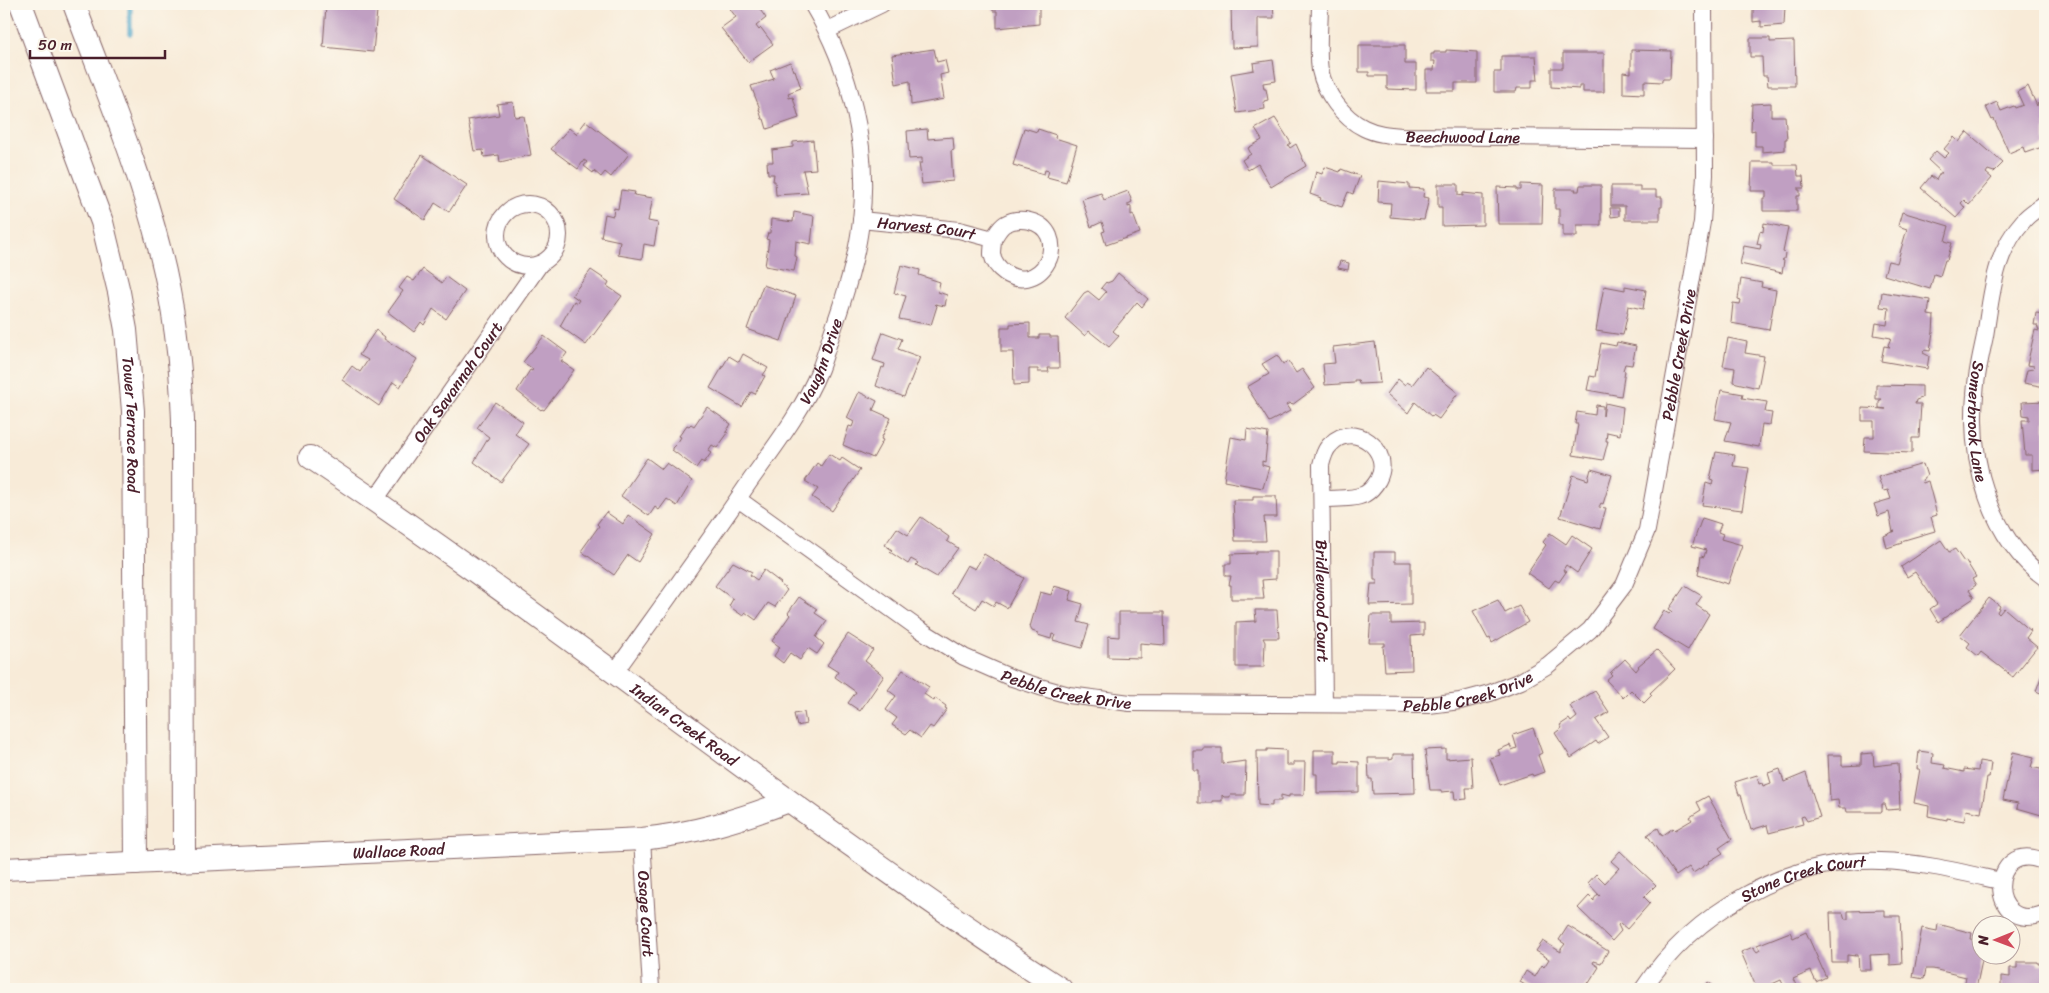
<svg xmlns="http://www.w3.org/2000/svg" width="2049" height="993" font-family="Sriracha,sans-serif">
  <rect width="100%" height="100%" fill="#fbf7ec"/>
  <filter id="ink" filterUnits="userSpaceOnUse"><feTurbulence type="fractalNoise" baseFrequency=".02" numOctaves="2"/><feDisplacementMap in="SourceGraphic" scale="10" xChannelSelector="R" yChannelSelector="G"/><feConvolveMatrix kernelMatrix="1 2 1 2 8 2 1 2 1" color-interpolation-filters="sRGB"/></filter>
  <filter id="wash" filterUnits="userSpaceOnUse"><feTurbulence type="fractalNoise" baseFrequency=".0096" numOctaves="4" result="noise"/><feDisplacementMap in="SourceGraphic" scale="20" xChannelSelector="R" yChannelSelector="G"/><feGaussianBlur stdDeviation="1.12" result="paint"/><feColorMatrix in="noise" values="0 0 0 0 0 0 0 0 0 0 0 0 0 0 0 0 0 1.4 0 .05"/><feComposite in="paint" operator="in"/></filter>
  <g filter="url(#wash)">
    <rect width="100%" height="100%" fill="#f8ebd8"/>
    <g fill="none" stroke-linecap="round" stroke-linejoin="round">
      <path stroke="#4ca4c9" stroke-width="5.5" d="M130,33v-29"/>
    </g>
    <g id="blocks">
      <g fill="#c09fc2">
        <path d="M738,4h18l10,14 -10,8 3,4 2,-2 12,16 -25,18 -27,-34 15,-11 -6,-8z"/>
        <path d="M993,4h46v20l-42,4v-17h-4z"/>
        <path d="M1231,4h42l1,14h-16v29l-26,1z"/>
        <path d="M1750,4h33l2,2 -1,19 -23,2v-6l-8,1v-16h-3z"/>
        <path d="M326,6l51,5 -4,41 -50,-5z"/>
        <path d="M1750,38h20v4l24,-1 1,45h-27l-1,-10h-4l-1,-19h-12z"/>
        <path d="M1359,45h46v19h11v26l-29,-1v-13h-18v-4h-10z"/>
        <path d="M934,49l3,13 8,-2 3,13 -8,2 4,24 -33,6 -1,-24 -14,3 -4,-29z"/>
        <path d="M1446,50l31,2v31h-22v8h-29v-21h8l1,-9h-4v-7h3v-2h12z"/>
        <path d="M1631,50l40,1 -1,28h-8v3l-18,-1v13l-21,-1v-21l8,1z"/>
        <path d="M1563,53h41v39h-21v-6h-4v3l-28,-2v-19h12z"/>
        <path d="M1501,56h35l2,24h-6v8h-15l-1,4h-22v-20h7z"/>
        <path d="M1273,60l3,21 -13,2 1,6h2l2,11 -4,1 1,8 -28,4 -6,-39 23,-4 -1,-7z"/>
        <path d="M790,62l3,9 2,-1 6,18 -13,5 1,5 4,-1 6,21 -32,11 -3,-10h-2l-3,-10h1l-9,-23 23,-7 -4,-9z"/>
        <path d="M2028,86l9,20v-2l7,-3 1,2v43l-20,7 -2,-6 -14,6 -15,-34 -2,1 -6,-13 11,-5 4,9 13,-5 1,2 8,-3 -6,-13z"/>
        <path d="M513,102l2,15 9,-1 7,39 -31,7 -1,-7 -15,2 -1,-7 -9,1 -6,-31 31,-5 -2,-11z"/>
        <path d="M1771,103v13h14l2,23h-2v11l-23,2v-6h-7v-16l-4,1 1,-27z"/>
        <path d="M1275,118l16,25 -3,2 2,3 6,-4 10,22 -35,21 -13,-23 -10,6 -6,-10 9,-6 -3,-6 14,-8 -7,-11z"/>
        <path d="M586,121l43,33 -18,23 -6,-5 -4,5 -7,-6 -1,2 -9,-7 3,-4 -3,-2 -6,9 -27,-20 18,-21 7,6z"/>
        <path d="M1024,128l13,4 1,-3 18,6 -1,3 22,7 -11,37 -19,-5 2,-6 -4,-1 -1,4 -31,-9z"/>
        <path d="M927,129l1,10 25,-2 1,13 -3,1 2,30 -31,3 -3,-21h3v-5l-13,1 -2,-28z"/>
        <path d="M1967,132l36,31 -9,9 -6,-2 -2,3 6,5 -23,27 -5,-5 -3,3 4,5 -9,10 -35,-30 10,-12 5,4 4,-7h2l-14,-13 8,-9 8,7 5,-5 -5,-4 10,-12 5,5z"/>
        <path d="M813,140l3,29 -13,1 5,23 -32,2 -1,-14h-2l1,-7h-6l-1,-12h6l-1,-12 21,-3v-5z"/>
        <path d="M422,155l45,30 -18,27 -14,-9 -10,17 -31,-21z"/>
        <path d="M1752,162h22v3h23l1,11h5l1,12h-6v2h2v6h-3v15h-34v-13h3v-7h-15z"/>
        <path d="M1325,167l15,5 1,-3 19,7 -7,18 -5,-2 -6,15 -22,-7 1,-2 -11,-4 6,-22 6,2z"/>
        <path d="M1379,181l30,3v4l15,1 -1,8 6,1 -5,22 -34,-3 1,-14 -13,-1z"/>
        <path d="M1438,184h20v11l5,1v-3l20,2v30l-41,1v-19h-4z"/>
        <path d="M1521,184l22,1 -1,39h-44l-1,-37 20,1v2h4z"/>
        <path d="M1580,185h21v40h-24v11h-14v-11h-4v-16h-4v-20h21l-1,2h4z"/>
        <path d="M1611,186h29v4h16v7h6v10h-2v13h-35v-14h-14z"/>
        <path d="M621,190l14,2 -1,3 19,3 -5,23 10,2 -4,23 -10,-2 -2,15 -24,-4 2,-14 -19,-4 4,-23 8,2 1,-8 4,1z"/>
        <path d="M1128,191l4,11 -4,2v3l3,-1v9l2,-1 7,19 -34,12 -4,-13 3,-1 -3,-9 -11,5 -9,-28 19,-6 3,7z"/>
        <path d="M1610,208h9v8l-8,1z"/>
        <path d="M794,212l20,4 -3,28 -15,-3 -1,15 2,1 -3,14 -29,-5 4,-26 -3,-1 2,-6h2l1,-14 22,3z"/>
        <path d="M1902,212l47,14 -4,15 7,2 -5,17h-2l-5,16 -6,-2 -4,15 -46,-14 4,-14 9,2 10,-34 -9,-3z"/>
        <path d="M1764,223l24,5 -5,24 2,1 -1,6 -2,1 2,1 -2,12 -42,-9 4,-18 16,3 1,-4 -4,-1 3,-13 3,1z"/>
        <path d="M1340,261l9,2 -1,7 -10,-2z"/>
        <path d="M901,265l19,5 -1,5 21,7 -2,10 9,3 -2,11 -10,-2 2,2 -6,19 -32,-6 7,-23 -12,-3z"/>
        <path d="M423,269l19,14 4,-6 19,14 -19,28 -13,-10 -9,16 -3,-3 -7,10 -26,-20 15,-21 -4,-3 8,-11 7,4z"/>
        <path d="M591,270l18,12 -2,4 15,10 -36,49 -26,-19 14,-25 3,2 2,-3 -7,-5z"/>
        <path d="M1118,273l30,26 -6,8 -5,-5 -24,29 6,5 -10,11 -20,-16 -4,5 -20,-18 19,-25 4,-2 11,9 7,-8 -5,-4 5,-6 1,1 5,-2z"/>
        <path d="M1741,279l21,4 -1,4 15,3 -7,40 -38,-7 2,-20 7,1 1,-4 -3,-1z"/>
        <path d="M763,285l33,11 -15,45 -34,-12z"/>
        <path d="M1604,286l21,4v-4l21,4 -3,19 -15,-3 -1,6h1l-5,23 -27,-4z"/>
        <path d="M1882,292l48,8 -2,15 6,1 -1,16 -3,19 -6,-1 -1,3 6,3 -2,13 -46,-8 3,-15 6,1 -2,-2 3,-7 -17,-3 2,-12 11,2 2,-17 -9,-1z"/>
        <path d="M2036,313l9,1v73l-21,-4 3,-13 6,-1 1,-3 -7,-1 8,-35 4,1 -2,-6h-3z"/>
        <path d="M1030,323v15h9v-3h11v2h8l1,31h-11l1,4h-11v-3h-9v15l-15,1 -1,-33h-12v-25h9v-3z"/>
        <path d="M376,330l9,7 -1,2 33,20 -17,28 -7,-5 -14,24 -37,-26 10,-14 8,6 8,-12 -9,-5z"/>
        <path d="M883,332l19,7 -4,10 22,8 -16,40 -28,-11 6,-19 2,1 1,-4 -12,-4z"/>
        <path d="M544,336l23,17 -6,8 13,9 -30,40 -2,-1 -1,1 -24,-19 13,-21 2,1 1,-2 -10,-7z"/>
        <path d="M1728,338l19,4 -2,11 19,3 -6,32 -25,-6 2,-14 -12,-2z"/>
        <path d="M1375,342l5,41 -21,1 -1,-4h-4v3l-29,2 -2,-21 12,-1 -2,-16z"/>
        <path d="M1617,342l19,4 -4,19 -7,-1 -2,6 2,1 -4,25 -34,-6 3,-14 5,1 6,-34 15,3z"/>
        <path d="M743,354l25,14 -5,7 2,1 -10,18 -4,-2 -9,15 -32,-19 19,-32 10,6z"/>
        <path d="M1277,355l6,9 5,-3 8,12 6,-4 13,19 -23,17 -2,-2 -4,2 4,6 -21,11 -22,-35 22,-13 -7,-10z"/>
        <path d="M1426,367l32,26 -19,26 -6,-4 -1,2 -17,-15 -7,11 -21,-19 11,-15 7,6 2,-3 5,3z"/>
        <path d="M1876,385l46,1v12l-6,2 -1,4h6l-2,34h-7v15l-48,-2 1,-14h9v-16h-12v-13l24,1 -7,-1v-7l3,-2h-6z"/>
        <path d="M1721,390l22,4 -1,4 25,4 -2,10 7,1 -2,12 -8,-1 -3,23 -34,-6 6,-19 -16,-3z"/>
        <path d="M859,392l18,9 -4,9 18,8 -10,21 2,1 -10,18 -30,-13 6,-19 3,1 2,-5 -7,-4z"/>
        <path d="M2045,401v68l-13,1v-15h-7l-3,-35h7v-4l-6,-1 -1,-13z"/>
        <path d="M495,402l28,20 -8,12 14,10 -28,38 -27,-20 15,-25 -12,-9z"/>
        <path d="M1605,403l18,4 -3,28 -13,-3 -1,9h2l-5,19 -30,-5 5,-31h-3l2,-12 18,3 1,-10 7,1v10z"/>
        <path d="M707,407l24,17 -5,8 2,1 -11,15 -5,-3 -4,6 3,2 -7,10 -3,-2 -5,7 -24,-18v-2l6,-6 3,-5 -2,-1 8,-11 2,1 2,-2 3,2z"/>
        <path d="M1247,429l21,4 -3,29 -3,-1v4l7,2 -6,21 -39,-7 7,-44 15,3z"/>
        <path d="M1716,452l19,3 -2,11 16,2 -7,42 -40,-5 4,-22 6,2 1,-5 -3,-1z"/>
        <path d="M829,454l11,7 2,-3 18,12 -28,41 -20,-14 6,-8 -13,-8 12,-18 4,3z"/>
        <path d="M647,458l15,11 5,-6 25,18 -15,25 -10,-7 -8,11 -4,-3 -6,9 -28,-20z"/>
        <path d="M1923,464l4,12 -5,4 1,3 5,-2 9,34 -6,2 4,14 -34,10 1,2 -15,5 -3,-12 11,-5 -2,1 -4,-20 -11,4 -4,-12 17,-5 -3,-9 -5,1 -5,-14z"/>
        <path d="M1591,469l21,6 -9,29 -2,-1 -2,4 7,1 -6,21 -40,-12 13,-42 15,5z"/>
        <path d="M1253,496h23l1,21h-13l2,24h-31l-2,-41h20z"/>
        <path d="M606,512l17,12 5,-9 27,19 -17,28 -10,-7 -14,20 -33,-24 18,-25 -2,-2z"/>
        <path d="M921,517l28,20 -2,4 11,7 -21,29 -21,-12 2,-2 -7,-4 -3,5 -18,-12 2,-2 -7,-5 12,-17 11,7z"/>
        <path d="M1702,518l19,6 -3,8 5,2 -2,5 21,6 -14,39 -30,-9 3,-19 3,1 2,-7 -14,-4z"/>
        <path d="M1550,533l16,11 6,-9 20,14 -15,24 -11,-8 -3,5 3,2 -7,10 -4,-2 -6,8 -22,-15 19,-28 -3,-3z"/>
        <path d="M1941,540l8,12 6,-3 9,13 2,-1 10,16 -4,2 4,6 -7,5 5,8 -36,24 -8,-13 7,-5 -22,-32 -8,5 -6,-10z"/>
        <path d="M1256,551h20v28l-14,1 2,19h-33v-14h-2l2,-9h-6v-12h6v-10l25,-1z"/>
        <path d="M1374,552h21v10h16v42l-42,1 2,-21h6v-4h-3z"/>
        <path d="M984,554l40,24 -17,30 -11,-6 -2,4 -12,-7 -6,10 -25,-16 16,-28 8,4z"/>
        <path d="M733,562l19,10 -2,3 7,5 7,-10 17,13 -1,1 7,6 -12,17 -7,-4 -12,17 -11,-8 -2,4 -14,-10 4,-7 -18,-13z"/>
        <path d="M1054,586l18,5 -3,9 14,4 -5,18 11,3 -7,23 -29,-8 2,-5 -3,-1 -1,5 -13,-4v-2l-6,-2 -2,-4 10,-35 11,3z"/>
        <path d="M1685,586l17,10 -6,9 13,9 -21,36 -35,-21 11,-18 5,3 3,-3 -3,-2z"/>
        <path d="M799,597l18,12 -2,4 12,8 -11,16 8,7 -7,10 -9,-6 -8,12 -10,-7 -7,10 -9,-7 6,-9 -8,-6 18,-26 -2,-2z"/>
        <path d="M1989,598l11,8 -3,6 2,2 5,-6 27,23 -5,7 11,9 -24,30 -32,-25 -3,4 -11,-9 3,-4 -10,-8z"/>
        <path d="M1498,600l7,13 14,-7 9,16 -36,21 -2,-5 -2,1 -15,-28z"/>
        <path d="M1255,610h22l2,28h-16l2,4 -1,25h-28v-45l20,-1z"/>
        <path d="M1119,612h45l1,33 -25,-2v15l-32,-1v-21l11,1z"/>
        <path d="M1371,615h20v9l33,-1v12l-13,1 1,34 -27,1 -2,-25h2v-3h-16z"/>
        <path d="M848,634l25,16 -8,11 19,15 -24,35 -12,-8 8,-11 -21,-15 3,-5 -11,-7z"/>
        <path d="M1657,650l18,19 -25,24 2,2 -8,8 -13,-13 -8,8 -17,-18 6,-5 -2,-2 15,-14 11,12 3,-4 -1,-1z"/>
        <path d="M2045,666v29l-9,-4z"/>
        <path d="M903,670l26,17 -5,7 10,7 1,-3 11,8 -1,2 2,1 -14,19 -3,-2 -9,12 -11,-8 -4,4 -14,-9 5,-7 -11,-8 10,-14 -8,-6z"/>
        <path d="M1595,691l14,21 -13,8 12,17 -10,7 -2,-3 -25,17 -16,-25 7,-5 -2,-3 9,-6 2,3 6,-5 -7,-11z"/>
        <path d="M804,712l2,12 -9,2 -3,-12z"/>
        <path d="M1533,728l9,25 -4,2 6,17 -11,4 -1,-2 -32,11 -10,-27 10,-3 -2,-5 12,-5 2,5 5,-2 -4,-13z"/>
        <path d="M1203,748h19v16l24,-3 -1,34h-15v2h-6l-2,-2v6h-10v2h-14v-33h-5v-20h10z"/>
        <path d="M1267,749l19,1v15h7v-3h12l-1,33h-15v2l-8,-2v6h-9v5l-14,-1 -1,-54h10z"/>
        <path d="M1446,749v10l25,-2 2,31h-7l1,11 -12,1 -1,-9 -13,1v-2h-11l-5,-40z"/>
        <path d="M1314,750h21v13h5v-2l19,1v30l-42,1v-19h-3z"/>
        <path d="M1919,751l14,2 -1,10 13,2 -1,3 20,4v-3l14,2 1,-10 12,2 -2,15h-2l-6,35 -15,-3 -2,11 -17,-3v2l-19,-4 1,-10 -15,-3 6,-34h-3z"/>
        <path d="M2013,752l21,5 -3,10 14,3v46l-28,-8 1,-5 -15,-3z"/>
        <path d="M1873,753l1,13 24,-3 2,46 -13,1 -2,-6h-3v8h-35l-1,-4h-7l-1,-8 -8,1 -2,-46h14v11l19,-1v-11z"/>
        <path d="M1393,754h21l1,39 -42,1 -1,-15h-3l-1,-21h21v2l4,-1z"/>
        <path d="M1780,769l4,13 22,-9 14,44 -13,4 -3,-5 -3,1 2,7 -34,9 -2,-8 -16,5 -10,-35h-2l-4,-13 22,-7 2,9 3,-1 1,3 8,-3 -3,-10z"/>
        <path d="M1708,796l24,43 -13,9 4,5 -15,9 1,1 -16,10 -4,-6 -13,9 -29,-41 11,-7 4,8 11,-8 2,2 17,-10 -2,-3 11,-7 -4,-8z"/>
        <path d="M1620,851l36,34 -12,12 6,6 -23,26 -7,-6 -2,2 3,6 -9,10 -34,-33 11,-12 5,5v-2l4,-5 2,2 -12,-13 8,-9 9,9 14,-15 -8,-7z"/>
        <path d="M1885,910v6h15l2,48 -12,1v-11l-20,1 1,15h-12l-1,-15h-3l1,1 -9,-1v7h-15l-2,-49h13l2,6h3v-8z"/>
        <path d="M1938,924l34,9 -1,6 11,2 1,15 -7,33 -12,-2 2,-10 -33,-8h-7l-2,10 -11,-2 9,-49 15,3z"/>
        <path d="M1568,926l40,25 -7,12 -7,-2 -1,2 6,4 -10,16 -1,-1 -5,7 -49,-1 -2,1 -12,-7 6,-11 9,6 7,-12 2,2 5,-8 -13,-8 7,-10 18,11v-3l4,-5 -6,-4z"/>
        <path d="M1790,932l3,6 13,-6 20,45 -10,5 -5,-11 -18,8 5,10h-13l-4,-9 -9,4 2,5h-17l-16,-37 12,-5 4,5 3,-2 -3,-5z"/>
        <path d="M2017,962h21v2h7v25h-44v-13l9,1v-9h7z"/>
        <path d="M1708,982l10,7h-15z"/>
      </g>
    </g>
  </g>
  <g filter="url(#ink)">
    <use href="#blocks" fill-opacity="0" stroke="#876668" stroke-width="1"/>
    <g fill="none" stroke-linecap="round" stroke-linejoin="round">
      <g stroke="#876668" stroke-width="18">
        <g id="street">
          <path id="s1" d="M1320,4c0,19 -3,48 0,66 5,23 23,48 44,58 12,6 25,7 38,8l303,3"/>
          <path d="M828,30l54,-26"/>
          <path id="s2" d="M2045,203c-7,6 -15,10 -21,17 -30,33 -32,73 -39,116 -4,19 -9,39 -10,59 -6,66 15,143 70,183"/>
          <circle cx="528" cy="235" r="31"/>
          <path id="s3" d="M861,220l98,10 34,9c0,4 -1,10 -1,15 3,15 20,27 35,24 18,-4 29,-25 22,-42 -7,-16 -30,-20 -44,-12 -5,3 -8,9 -12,15"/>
          <path id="s4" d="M738,499l181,130 45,28 48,21 28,9 29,8 61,8 299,2 31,-4 30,-8 31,-12 27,-16 42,-35 34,-45 23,-55 55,-308 3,-47 -1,-171"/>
          <path id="s5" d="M1323,499c13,-1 30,1 42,-5 5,-3 10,-9 13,-14 16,-30 -25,-60 -47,-36 -6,5 -8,13 -10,21l3,239"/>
          <path id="s6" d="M375,500l165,-236"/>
          <path id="s7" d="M615,672c45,-63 91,-126 135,-191 25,-35 53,-71 70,-112 5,-13 9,-28 14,-42 12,-35 23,-70 27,-106 9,-75 -11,-153 -49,-217"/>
          <path id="s8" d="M642,839l9,150"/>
          <path d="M2045,862c-58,-27 -59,76 0,51"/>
          <path id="s9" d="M1643,989c50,-76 144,-131 237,-128 41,1 80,11 120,20"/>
        </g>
      </g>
      <g stroke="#876668" stroke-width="24">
        <g id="secondary">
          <path id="s10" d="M21,4l81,218 17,70 7,38 7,81 3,452"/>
          <path d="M74,4c30,81 65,162 86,247 14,55 21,112 23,169l1,440"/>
          <path id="s11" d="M310,457c255,170 493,365 751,532"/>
          <path id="s12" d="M4,869l638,-30c54,-6 97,-19 147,-38"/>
        </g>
      </g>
      <use href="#street" stroke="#fff" stroke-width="16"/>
      <use href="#secondary" stroke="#fff" stroke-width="22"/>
    </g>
  </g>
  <g text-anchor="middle" stroke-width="5" stroke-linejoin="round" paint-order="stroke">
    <g font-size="16" fill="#4a1f2b" stroke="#fbf7ec">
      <text dy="6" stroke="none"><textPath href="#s1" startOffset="241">Beechwood Lane</textPath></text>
      <text dy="6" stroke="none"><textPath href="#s3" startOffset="66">Harvest Court</textPath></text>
      <text dy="6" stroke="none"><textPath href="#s4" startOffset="1224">Pebble Creek Drive</textPath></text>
      <text dy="6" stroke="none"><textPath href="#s7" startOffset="374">Vaughn Drive</textPath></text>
      <text dy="6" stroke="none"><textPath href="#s6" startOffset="144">Oak Savannah Court</textPath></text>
      <text dy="6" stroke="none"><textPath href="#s2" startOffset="238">Somerbrook Lane</textPath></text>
      <text dy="6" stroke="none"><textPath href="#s10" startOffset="438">Tower Terrace Road</textPath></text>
      <text dy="6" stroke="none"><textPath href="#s5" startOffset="306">Bridlewood Court</textPath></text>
      <text dy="6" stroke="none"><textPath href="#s4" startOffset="384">Pebble Creek Drive</textPath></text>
      <text dy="6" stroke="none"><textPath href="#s4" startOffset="789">Pebble Creek Drive</textPath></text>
      <text dy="6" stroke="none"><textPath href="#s11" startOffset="460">Indian Creek Road</textPath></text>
      <text dy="6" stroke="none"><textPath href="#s12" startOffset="395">Wallace Road</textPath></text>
      <text dy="6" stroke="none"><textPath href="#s9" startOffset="201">Stone Creek Court</textPath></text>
      <text dy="6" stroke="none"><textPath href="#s8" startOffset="75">Osage Court</textPath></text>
    </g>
  </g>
  <rect width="2049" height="993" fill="none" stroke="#fbf7ec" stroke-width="20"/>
  <g transform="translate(1996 940) rotate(269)"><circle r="24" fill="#fbf7ec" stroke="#b4a19f"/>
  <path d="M0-4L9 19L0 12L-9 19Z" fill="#d1495b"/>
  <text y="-8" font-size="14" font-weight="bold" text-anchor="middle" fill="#4a1f2b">N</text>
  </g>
  <path d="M30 50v8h135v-8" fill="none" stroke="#4a1f2b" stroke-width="2.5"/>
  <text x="38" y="50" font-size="15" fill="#4a1f2b" stroke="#fbf7ec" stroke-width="4" paint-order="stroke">50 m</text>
</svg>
